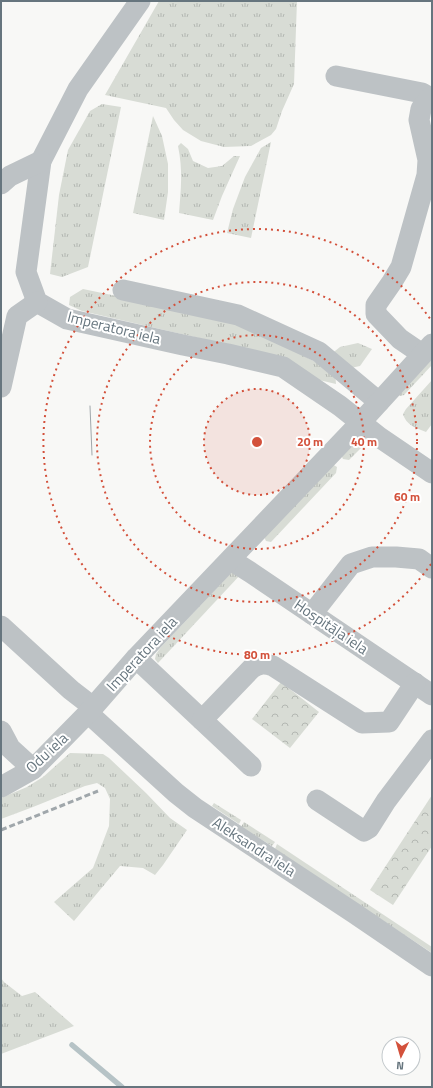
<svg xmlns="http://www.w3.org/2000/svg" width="433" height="1088" font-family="'Titillium Web',sans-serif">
  <defs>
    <pattern id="grass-tufts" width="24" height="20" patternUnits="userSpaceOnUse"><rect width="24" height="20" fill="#d8dcd5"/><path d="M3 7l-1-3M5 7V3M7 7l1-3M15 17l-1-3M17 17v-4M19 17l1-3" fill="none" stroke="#b3b7b2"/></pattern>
    <pattern id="forest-crowns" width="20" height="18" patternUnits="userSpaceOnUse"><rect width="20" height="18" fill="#d8dcd5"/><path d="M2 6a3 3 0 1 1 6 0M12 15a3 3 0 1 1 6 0" fill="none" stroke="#b3b7b2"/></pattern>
  </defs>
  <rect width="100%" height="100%" fill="#f8f8f6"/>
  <g fill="url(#grass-tufts)">
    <path d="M159,1h138l-3,83 -12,27 -6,18 -5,6 -20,11 -27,1 -23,-6 -18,-11 -9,-10 -8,-12 -61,-13z"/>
    <path d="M102,104l19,3 -33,160 -26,10 -12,-3 9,-79 9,-45 22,-39z"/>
    <path d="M153,116l9,20 6,28v28l-4,28 -31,-7z"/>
    <path d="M271,142l-20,96 -24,-5 6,-24 12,-32 16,-29z"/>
    <path d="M181,143l7,6 5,12 15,7 14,-2 12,-10h6l-18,40 -9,24 -34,-7c2,-24 4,-43 -1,-67z"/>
    <path d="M83,289l153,32 99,51 1,12 -17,-4 -38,-23 -199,-46 -13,-6 1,-8z"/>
    <path d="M358,343l14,6 -12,17 -14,3 -16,-14 10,-8z"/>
    <path d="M432,357v8l-28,30 -4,1 -3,-2z"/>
    <path d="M432,380v44l-6,8c-10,-4 -20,-7 -23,-18l3,-5z"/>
    <path d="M363,436l6,1 -2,5 -18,18 -6,-1 -2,-4 15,-16z"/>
    <path d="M332,464l5,3 -1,6 -65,69 -5,-1 -2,-4z"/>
    <path d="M231,573h11l-84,90 -3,-4 1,-5 5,-7z"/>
    <path d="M70,753l33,1 6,4 37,35 24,25 17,12 -24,35 -8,10 -12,-7 -23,-2 -46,55 -20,-19 39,-34 16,-42 1,-27 -5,-11 -8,-5 -12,3 -52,21 -32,12v-21l26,-11 16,-10z"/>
    <path d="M214,803l27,17 -2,4 -27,-18z"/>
    <path d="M244,822l31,20 -3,4 -31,-19z"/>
    <path d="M277,844l155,103v6l-157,-104z"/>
    <path d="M1,978l3,4 18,14 13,-4 39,34 -73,28z"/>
  </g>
  <g fill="url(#forest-crowns)">
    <path d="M281,682l38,30 -29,36 -38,-29z"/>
    <path d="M432,795v51l-39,59 -23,-15z"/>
  </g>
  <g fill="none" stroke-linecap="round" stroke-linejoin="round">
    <path stroke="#b6c3c6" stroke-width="5.5" d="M72,1045l50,42"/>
    <g stroke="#bdc2c5" stroke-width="21">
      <path d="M140,1l-62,88 -37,72 -15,111 11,30 30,17 116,26 45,9 55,13 57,39 39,31 53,36"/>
      <path d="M336,76l86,17 10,6"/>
      <path d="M1,184l9,-8 31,-15"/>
      <path d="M123,290l115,25 81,37 60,50"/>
      <path d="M422,354l-22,-15 -24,-25v-9l16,-23 9,-15 26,-92 1,-15 -9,-40 2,-11 9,-11"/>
      <path d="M1,387l16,-71 20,-14"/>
      <path d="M231,560l19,12 182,123"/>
      <path d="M312,614l39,-50 21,-7h24l23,2 13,9"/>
      <path d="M1,626l70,64 22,17"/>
      <path d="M136,658l115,108"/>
      <path d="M88,713l88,80 19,15 159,105 78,53"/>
      <path d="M202,720l50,-52c8,-5 13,-5 21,-2l89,57 27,-1 26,-39"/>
      <path d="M1,731l9,17 23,21"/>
      <path d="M1,787l32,-18 55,-56 48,-55 225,-236 71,-78"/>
      <path d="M317,800l47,31 5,-3 17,-27 46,-61"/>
    </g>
    <path stroke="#a0a7ab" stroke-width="1" d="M90,406l2,49"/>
    <path stroke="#a0a7ab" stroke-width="3" stroke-dasharray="6 3" stroke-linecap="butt" d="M1,830l97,-39"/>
  </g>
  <circle cx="257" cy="442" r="53" fill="#d3513b" fill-opacity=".12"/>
  <g fill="none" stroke="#d3513b" stroke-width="2" stroke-dasharray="2 4">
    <circle cx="257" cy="442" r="53"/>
    <circle cx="257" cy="442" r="107"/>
    <circle cx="257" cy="442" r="160"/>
    <path d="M431 564A213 213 0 1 1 431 320"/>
  </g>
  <g text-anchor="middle" stroke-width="4" stroke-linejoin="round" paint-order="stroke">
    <g font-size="15" fill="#66757e" stroke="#fff">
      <text transform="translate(114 328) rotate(14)" y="5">Imperatora iela</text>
      <text transform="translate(331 627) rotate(34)" y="5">Hospitāļa iela</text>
      <text transform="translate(142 654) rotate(-47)" y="5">Imperatora iela</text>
      <text transform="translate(47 753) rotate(-43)" y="5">Odu iela</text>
      <text transform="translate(254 847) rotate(33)" y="5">Aleksandra iela</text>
    </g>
  </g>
  <circle cx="257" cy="442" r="6" fill="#d3513b" stroke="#fff" stroke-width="2"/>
  <g font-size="12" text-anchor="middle" font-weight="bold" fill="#d3513b" stroke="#fff" stroke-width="4" stroke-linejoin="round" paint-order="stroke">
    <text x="310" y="446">20 m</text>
    <text x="364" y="446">40 m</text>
    <text x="407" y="501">60 m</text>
    <text x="257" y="659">80 m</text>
  </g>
  <rect width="433" height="1088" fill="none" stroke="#66757e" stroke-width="4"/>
  <g transform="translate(401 1056) rotate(185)"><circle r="19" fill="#ffffff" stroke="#c2c8cb"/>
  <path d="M0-3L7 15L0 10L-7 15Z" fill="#d3513b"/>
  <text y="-6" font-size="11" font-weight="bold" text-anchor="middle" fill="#66757e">N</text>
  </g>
</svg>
